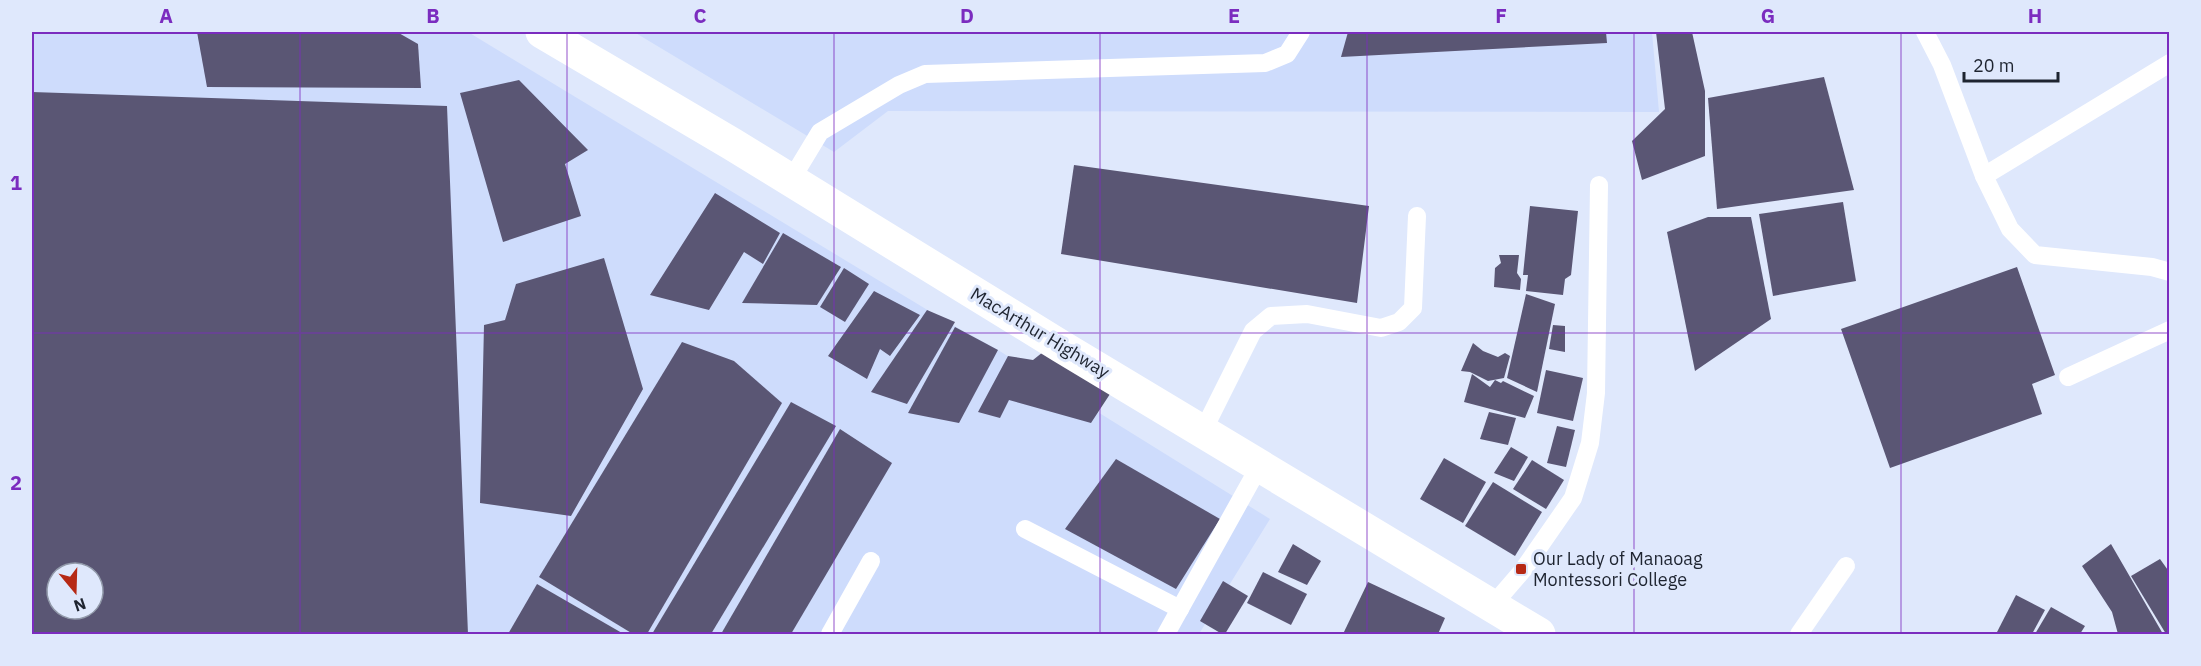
<svg xmlns="http://www.w3.org/2000/svg" width="2201" height="666" font-family="'IBM Plex Sans',sans-serif">
  <rect width="100%" height="100%" fill="#dfe8fc"/>
  <g fill="#cedcfc" fill-rule="evenodd">
    <path d="M32,32h436l481,291 49,27 272,169 -71,115h-1167zM57,573h36v36h-36z"/>
    <path d="M634,32h1018l7,80 -771,-1 -54,41z"/>
  </g>
  <g fill="#5a5674" fill-rule="evenodd">
    <path d="M197,32h200l21,12 3,44 -214,-1z"/>
    <path d="M1348,32h258l1,11 -266,14z"/>
    <path d="M1656,32h36l13,59v65l-63,24 -10,-39 33,-32z"/>
    <path d="M1824,77l30,113 -137,19 -9,-111z"/>
    <path d="M519,80l69,70 -23,14 16,52 -78,26 -43,-149z"/>
    <path d="M32,92l415,14 21,528h-436zM57,573h36v36h-36z"/>
    <path d="M1074,165l295,41 -12,97 -296,-49z"/>
    <path d="M715,193l65,40 -17,31 -19,-12 -35,58 -59,-15z"/>
    <path d="M1843,202l13,79 -83,15 -14,-82z"/>
    <path d="M1530,206l48,5 -7,64 -6,4 -2,16 -37,-4 2,-16h-5z"/>
    <path d="M1708,217h43l20,102 -76,52 -28,-139z"/>
    <path d="M783,233l58,34 -24,38 -75,-2z"/>
    <path d="M1499,255h20l-2,18 4,6 -1,11 -26,-3 1,-19 6,-5z"/>
    <path d="M604,258l39,131 -72,127 -91,-13 4,-178 21,-5 11,-36z"/>
    <path d="M2017,267l38,108 -23,9 10,30 -152,54 -49,-139z"/>
    <path d="M844,268l25,16 -24,38 -25,-15z"/>
    <path d="M874,291l46,24 -30,41 -10,-7 -13,30 -39,-23z"/>
    <path d="M1526,294l29,10 -18,88 -30,-14z"/>
    <path d="M927,310l28,12 -48,82 -36,-12z"/>
    <path d="M1553,325l12,1v26l-16,-3z"/>
    <path d="M955,327l43,23 -39,73 -51,-10z"/>
    <path d="M682,342l52,19 48,42 -135,231h-14l-94,-57z"/>
    <path d="M1473,343l10,8 15,6 7,-4 5,3 -6,22 -16,3 -18,-9 -9,-1z"/>
    <path d="M1043,352l67,42 -19,29 -82,-23 -9,18 -22,-6 30,-56 25,4z"/>
    <path d="M1546,370l37,8 -10,43 -36,-8z"/>
    <path d="M1472,374l18,13 5,-7 6,3 2,-2 31,15 -9,22 -61,-16z"/>
    <path d="M791,402l45,24 -125,208h-59z"/>
    <path d="M1489,412l27,6 -8,27 -28,-6z"/>
    <path d="M1557,426l18,4 -9,37 -19,-4z"/>
    <path d="M840,429l52,34 -101,171h-70z"/>
    <path d="M1511,447l17,10 -14,24 -20,-8z"/>
    <path d="M1444,458l42,24 -23,41 -43,-24z"/>
    <path d="M1116,459l104,60 -44,70 -111,-60z"/>
    <path d="M1532,460l32,20 -18,29 -33,-20z"/>
    <path d="M1493,482l49,30 -27,44 -50,-30z"/>
    <path d="M1293,544l28,17 -14,24 -29,-13z"/>
    <path d="M2111,544l52,90h-45l-6,-22 -30,-46z"/>
    <path d="M2160,559l10,14v61h-4l-35,-58z"/>
    <path d="M1263,572l44,22 -16,31 -44,-22z"/>
    <path d="M1223,581l25,15 -23,38h-3l-22,-13z"/>
    <path d="M1368,582l77,36 -7,16h-95z"/>
    <path d="M537,584l85,49v1h-114z"/>
    <path d="M2016,595l29,15 -13,24h-36z"/>
    <path d="M2051,607l34,19 -5,8h-45z"/>
  </g>
  <g fill="none" stroke-linecap="round" stroke-linejoin="round">
    <g stroke="#fff" stroke-width="18">
      <path d="M1925,32l17,33 42,111 26,53 25,26 117,12 18,5"/>
      <path d="M1984,176l186,-113"/>
      <path d="M791,180l29,-48 79,-47 26,-11 340,-11 22,-9 14,-22"/>
      <path d="M2068,377l102,-47"/>
      <path d="M1203,431l50,-100 18,-15 36,-2 74,14 18,-6 14,-14 4,-92"/>
      <path d="M1025,529l155,80"/>
      <path d="M1492,606l31,-36 50,-72 17,-55 6,-50 3,-208"/>
      <path d="M830,634l41,-73"/>
      <path d="M1166,634l94,-169"/>
      <path d="M1799,634l47,-68"/>
    </g>
    <path stroke="#fff" stroke-width="33" d="M542,32l190,112 330,203 477,287"/>
  </g>
  <path fill="none" stroke="#7b2cbf" stroke-width="1.5" stroke-opacity="0.55" d="M300,32v602M567,32v602M834,32v602M1100,32v602M1367,32v602M1634,32v602M1901,32v602M32,333h2138"/>
  <rect fill="#b62915" stroke="#dfe8fc" stroke-width="2" x="1515" y="563" width="12" height="12" rx="3"/>
  <g text-anchor="middle" stroke-width="6" stroke-linejoin="round" paint-order="stroke">
    <g font-size="18" fill="#1e2430" stroke="#dfe8fc">
      <text transform="translate(1040 333) rotate(31)" y="6">MacArthur Highway</text>
    </g>
    <g font-size="18" fill="#1e2430" stroke="#dfe8fc" text-anchor="start">
      <text x="1533" y="565">Our Lady of Manaoag<tspan x="1533" dy="21">Montessori College</tspan></text>
    </g>
  </g>
  <rect width="2201" height="666" fill="none" stroke="#dfe8fc" stroke-width="66"/>
  <g transform="translate(75 591) rotate(161)"><circle r="28" fill="#dfe8fc" stroke="#929aaa" stroke-width="1.5"/>
  <path d="M0-4.5L10 22L0 15L-10 22Z" fill="#b62915"/>
  <text y="-9" font-size="16" font-weight="bold" text-anchor="middle" fill="#1e2430">N</text>
  </g>
  <path d="M1964 72v9h94v-9" fill="none" stroke="#1e2430" stroke-width="3"/>
  <text x="1973" y="72" font-size="18" fill="#1e2430" stroke="#dfe8fc" stroke-width="4.5" paint-order="stroke">20 m</text>
  <rect x="33" y="33" width="2135" height="600" fill="none" stroke="#7b2cbf" stroke-width="2"/>
  <g font-size="20" text-anchor="middle" font-weight="bold" fill="#7b2cbf">
    <text x="166" y="23">A</text>
    <text x="433" y="23">B</text>
    <text x="700" y="23">C</text>
    <text x="967" y="23">D</text>
    <text x="1234" y="23">E</text>
    <text x="1501" y="23">F</text>
    <text x="1768" y="23">G</text>
    <text x="2035" y="23">H</text>
    <text x="16" y="190">1</text>
    <text x="16" y="490">2</text>
  </g>
</svg>
